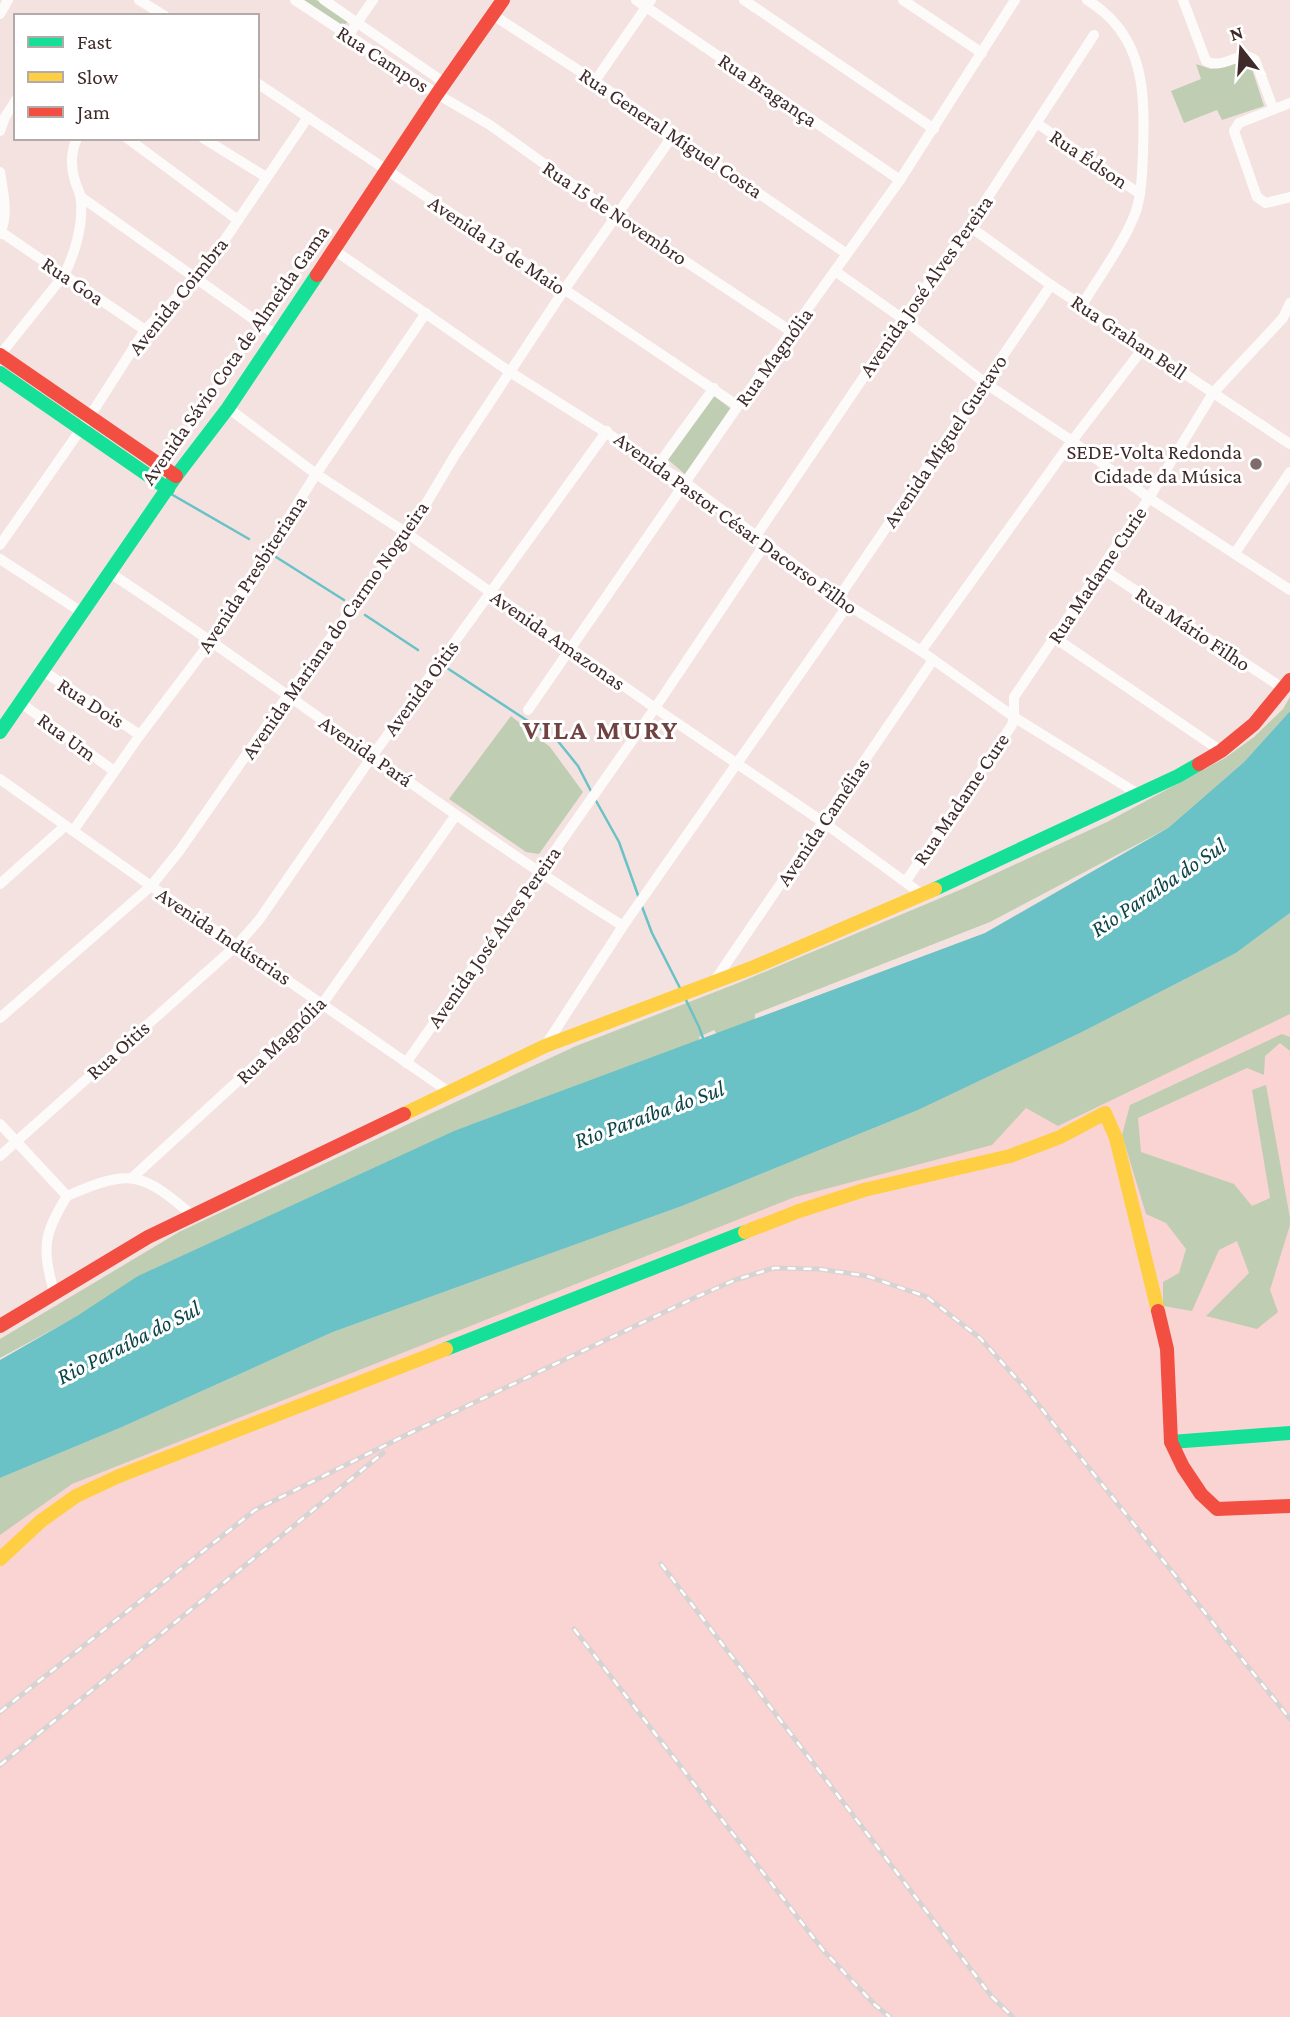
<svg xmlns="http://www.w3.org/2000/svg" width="1290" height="2017" font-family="'Crimson Pro',serif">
  <rect width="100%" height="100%" fill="#f4e2e1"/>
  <path fill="#f9d4d3" d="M1290,913v1104h-1290v-539l1236,-525z"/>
  <g fill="#bfceb2">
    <path d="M303,0h13l31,19v4l-5,2z"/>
    <path d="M1243,62l7,1 14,43 -42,14 -5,-10 -33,13 -13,-32 30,-12 -5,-15 15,5z"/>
    <path d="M713,395l18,14 -45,66 -20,-17z"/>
    <path d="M1290,697v14l-46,51 -76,66 -178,94 -235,92 -2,28 -23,11 -16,-23 -15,7 4,21 -471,175 -232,125v-19l179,-107 240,-113 157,-73 162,-63 224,-94 145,-67 118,-64 29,-21 29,-28z"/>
    <path d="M511,716l39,31 33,45 -44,62 -13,-2 -77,-53z"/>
    <path d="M1290,913v101l-232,112 -32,-18 -34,37 -197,52 -723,287 -72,51v-57l122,-51 211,-95 349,-126 236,-96 164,-78 154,-79z"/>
    <path d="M1282,1034l8,3v14l-10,-8 -15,13 -1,19 -17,-7 -109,50 3,34 93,32 18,22 18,-8 -18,-108 14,-5 24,133v7l-20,65 8,22 -21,17 -51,-13 43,-43 -12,-32 -18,9 -27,61 -29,-5v-24l16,-9 7,-24 -20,-26 -20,-9 -24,-79 8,-30z"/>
  </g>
  <path fill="#6ac2c6" d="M1290,711v202l-54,40 -154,79 -164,78 -236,96 -349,126 -211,95 -122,51v-118l77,-44 61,-40 316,-145 531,-198 183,-105 76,-66z"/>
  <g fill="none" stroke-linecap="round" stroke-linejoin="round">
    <g stroke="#6ac2c6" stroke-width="2.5">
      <path d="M171,494l78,45"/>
      <path d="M276,557l68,43"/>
      <path d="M365,615l53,35"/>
      <path d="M447,668l110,72 21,26 14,27"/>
      <path d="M595,799l24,43 20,56"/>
      <path d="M641,904l11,29 29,57"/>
      <path d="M686,1000l13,27 5,14"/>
    </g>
    <g stroke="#fdfbfa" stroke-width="10">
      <path d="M139,0l26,16"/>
      <path d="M295,0l142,94 53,31 127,91 175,116"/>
      <path d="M324,0l121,83"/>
      <path d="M636,0l264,180"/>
      <path d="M744,0l190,129"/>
      <path d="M903,0l79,53"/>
      <path d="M1183,0l23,61c17,10 35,-13 49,-1l18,48"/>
      <path d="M0,14l8,-14"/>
      <path d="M493,15l102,66 252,173"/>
      <path d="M348,36l25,-36"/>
      <path d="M595,81l56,-81"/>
      <path d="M257,83l481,323"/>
      <path d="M1290,103l-51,20 -5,8 23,66 9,6 24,-6"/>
      <path d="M1038,124l102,70"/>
      <path d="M0,131l5,-14 11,-17"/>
      <path d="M127,138l111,82"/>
      <path d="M203,138l63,39"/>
      <path d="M0,172c3,21 9,41 0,62"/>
      <path d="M81,197l195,138"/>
      <path d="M969,226l82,59 239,159"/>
      <path d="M1,232l144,98"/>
      <path d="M334,250l176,122 176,111 162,122 73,46 93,66 124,77"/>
      <path d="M835,271l68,48 82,64 87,58 77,57 141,92"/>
      <path d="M1082,305c17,-28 44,-65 54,-94 6,-19 6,-39 7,-59 2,-60 2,-117 -56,-152"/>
      <path d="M0,355l64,-80c11,-21 19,-50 17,-74 0,-7 -4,-13 -6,-20 -5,-15 -4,-29 2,-43"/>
      <path d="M228,408l88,66 92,60 247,174 168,114 100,73"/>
      <path d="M658,465l56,-77"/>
      <path d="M756,536l147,-217 66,-93 125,-191"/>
      <path d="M0,545l90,-129 55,-86 62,-64 101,-149"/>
      <path d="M1235,553l55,-81"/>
      <path d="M0,559l83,54"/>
      <path d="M1103,569l181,120"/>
      <path d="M110,573c174,114 337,243 513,353"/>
      <path d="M839,597l212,-312"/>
      <path d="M1055,638l166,113"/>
      <path d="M921,651l151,-210 72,-94"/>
      <path d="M43,671l97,64"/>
      <path d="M21,703l93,68"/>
      <path d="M528,710l210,-304 162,-226 115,-180"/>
      <path d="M0,779l151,107 298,206"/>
      <path d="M73,831l67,-96 72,-95 104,-166 110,-161"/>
      <path d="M906,881l106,-156 2,-8v-20l135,-199 64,-105 70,-75 7,-15"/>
      <path d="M0,884l65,-58"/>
      <path d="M713,983l220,-323"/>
      <path d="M0,1018l151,-132 29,-36 108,-155 120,-161 47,-79 109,-165 110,-156"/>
      <path d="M545,1046l78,-120 225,-321"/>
      <path d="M406,1063l249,-355 110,-164"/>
      <path d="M0,1124l67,72"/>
      <path d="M0,1156l237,-211 22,-25 114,-165 234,-324"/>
      <path d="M133,1177l190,-174 133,-188"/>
      <path d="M67,1196c64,-28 75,-24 126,20"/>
      <path d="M54,1292c-12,-44 -11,-57 13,-96"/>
    </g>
    <g stroke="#16e098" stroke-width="14">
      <path d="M0,373l168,116"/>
      <path d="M0,732l176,-256 52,-68 89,-133"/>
      <path d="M935,889l243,-113 21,-12"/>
      <path d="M446,1349l299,-117"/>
      <path d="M1171,1442l119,-9"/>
    </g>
    <g stroke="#ffcf43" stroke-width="14">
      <path d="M404,1114l141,-68 209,-79 181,-78"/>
      <path d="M745,1232l54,-21 65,-21 146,-34 50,-19 45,-24 11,25 42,173"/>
      <path d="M0,1559l41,-38 35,-25 43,-20 327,-127"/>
    </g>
    <g stroke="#f24e42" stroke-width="14">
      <path d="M317,275l120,-181 66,-94"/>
      <path d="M0,355l176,121"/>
      <path d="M1199,764l22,-13 33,-27 36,-44"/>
      <path d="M1158,1311l9,38 4,93 12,25 18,27 16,15 73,-3"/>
      <path d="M0,1326l148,-89 256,-123"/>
    </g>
    <g stroke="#d8d3d3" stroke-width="5">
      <g id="rail">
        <path d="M661,1564l331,433 21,20"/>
        <path d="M574,1629l249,321 52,55 15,12"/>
        <path d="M0,1712l255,-202 151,-75 288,-137 41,-18 39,-12 45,1 48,7 60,21 53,41 45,50 265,331"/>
        <path d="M0,1765l383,-312"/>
      </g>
    </g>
    <use href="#rail" stroke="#fff" stroke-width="2.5" stroke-dasharray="8" stroke-linecap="butt"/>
  </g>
  <circle fill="#7f6b6a" stroke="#fff" stroke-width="2.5" cx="1256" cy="464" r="7"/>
  <g text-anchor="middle" stroke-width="6" stroke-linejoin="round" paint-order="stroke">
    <g font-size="21" fill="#402b2a" stroke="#fff">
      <text transform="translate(383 59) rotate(33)" y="7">Rua Campos</text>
      <text transform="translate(768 90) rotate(34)" y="7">Rua Bragança</text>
      <text transform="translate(671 133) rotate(34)" y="7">Rua General Miguel Costa</text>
      <text transform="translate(1089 159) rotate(34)" y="7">Rua Édson</text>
      <text transform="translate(615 213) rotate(34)" y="7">Rua 15 de Novembro</text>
      <text transform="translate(497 245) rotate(34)" y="7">Avenida 13 de Maio</text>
      <text transform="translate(73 281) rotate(34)" y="7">Rua Goa</text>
      <text transform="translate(926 286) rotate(-55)" y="7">Avenida José Alves Pereira</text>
      <text transform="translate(178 296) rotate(-51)" y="7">Avenida Coimbra</text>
      <text transform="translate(1129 337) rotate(34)" y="7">Rua Grahan Bell</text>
      <text transform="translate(235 355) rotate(-55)" y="7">Avenida Sávio Cota de Almeida Gama</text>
      <text transform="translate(774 357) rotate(-54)" y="7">Rua Magnólia</text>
      <text transform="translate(945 441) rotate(-56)" y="7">Avenida Miguel Gustavo</text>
      <text transform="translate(736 523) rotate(36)" y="7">Avenida Pastor César Dacorso Filho</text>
      <text transform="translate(252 574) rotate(-57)" y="7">Avenida Presbiteriana</text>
      <text transform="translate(1097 575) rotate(-56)" y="7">Rua Madame Curie</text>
      <text transform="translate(1193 629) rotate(34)" y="7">Rua Mário Filho</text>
      <text transform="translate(335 630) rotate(-55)" y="7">Avenida Mariana do Carmo Nogueira</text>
      <text transform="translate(558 640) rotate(35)" y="7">Avenida Amazonas</text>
      <text transform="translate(421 688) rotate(-54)" y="7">Avenida Oitis</text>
      <text transform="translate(91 703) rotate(33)" y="7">Rua Dois</text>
      <text transform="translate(67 737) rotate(36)" y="7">Rua Um</text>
      <text transform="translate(366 751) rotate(35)" y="7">Avenida Pará</text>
      <text transform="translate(961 799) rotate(-56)" y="7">Rua Madame Cure</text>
      <text transform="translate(823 822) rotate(-56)" y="7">Avenida Camélias</text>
      <text transform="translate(224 936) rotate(34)" y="7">Avenida Indústrias</text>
      <text transform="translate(494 937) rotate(-55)" y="7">Avenida José Alves Pereira</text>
      <text transform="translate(281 1040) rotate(-44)" y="7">Rua Magnólia</text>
      <text transform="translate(118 1050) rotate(-42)" y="7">Rua Oitis</text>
    </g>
    <g font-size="21" fill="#402b2a" stroke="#fff" text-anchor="end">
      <text x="1242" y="459">SEDE-Volta Redonda<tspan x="1242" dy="24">Cidade da Música</tspan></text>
    </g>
    <g font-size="23" font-style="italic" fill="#0c4548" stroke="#fff">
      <text transform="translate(1158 887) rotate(-34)" y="8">Rio Paraíba do Sul</text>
      <text transform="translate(649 1114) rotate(-20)" y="8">Rio Paraíba do Sul</text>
      <text transform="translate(128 1342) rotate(-27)" y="8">Rio Paraíba do Sul</text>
    </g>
    <g font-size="28" font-weight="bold" letter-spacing="2" fill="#704242" stroke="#fff">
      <text x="601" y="739">VILA MURY</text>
    </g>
  </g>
  <rect x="14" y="14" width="245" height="126" fill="#ffffff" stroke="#b3aaaa" stroke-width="2"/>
  <rect x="28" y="37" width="35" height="10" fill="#16e098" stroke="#b3aaaa" stroke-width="2"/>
  <text x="77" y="49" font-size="21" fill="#402b2a">Fast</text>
  <rect x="28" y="72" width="35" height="10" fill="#ffcf43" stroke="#b3aaaa" stroke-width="2"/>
  <text x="77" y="84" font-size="21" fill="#402b2a">Slow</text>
  <rect x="28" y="107" width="35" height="10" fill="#f24e42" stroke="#b3aaaa" stroke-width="2"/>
  <text x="77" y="119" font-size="21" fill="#402b2a">Jam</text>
  <g transform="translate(1241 49) rotate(343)" stroke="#ffffff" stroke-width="5" paint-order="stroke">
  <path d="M0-5L12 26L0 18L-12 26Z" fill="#402b2a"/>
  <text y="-10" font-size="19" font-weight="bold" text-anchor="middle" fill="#402b2a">N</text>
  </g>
</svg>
